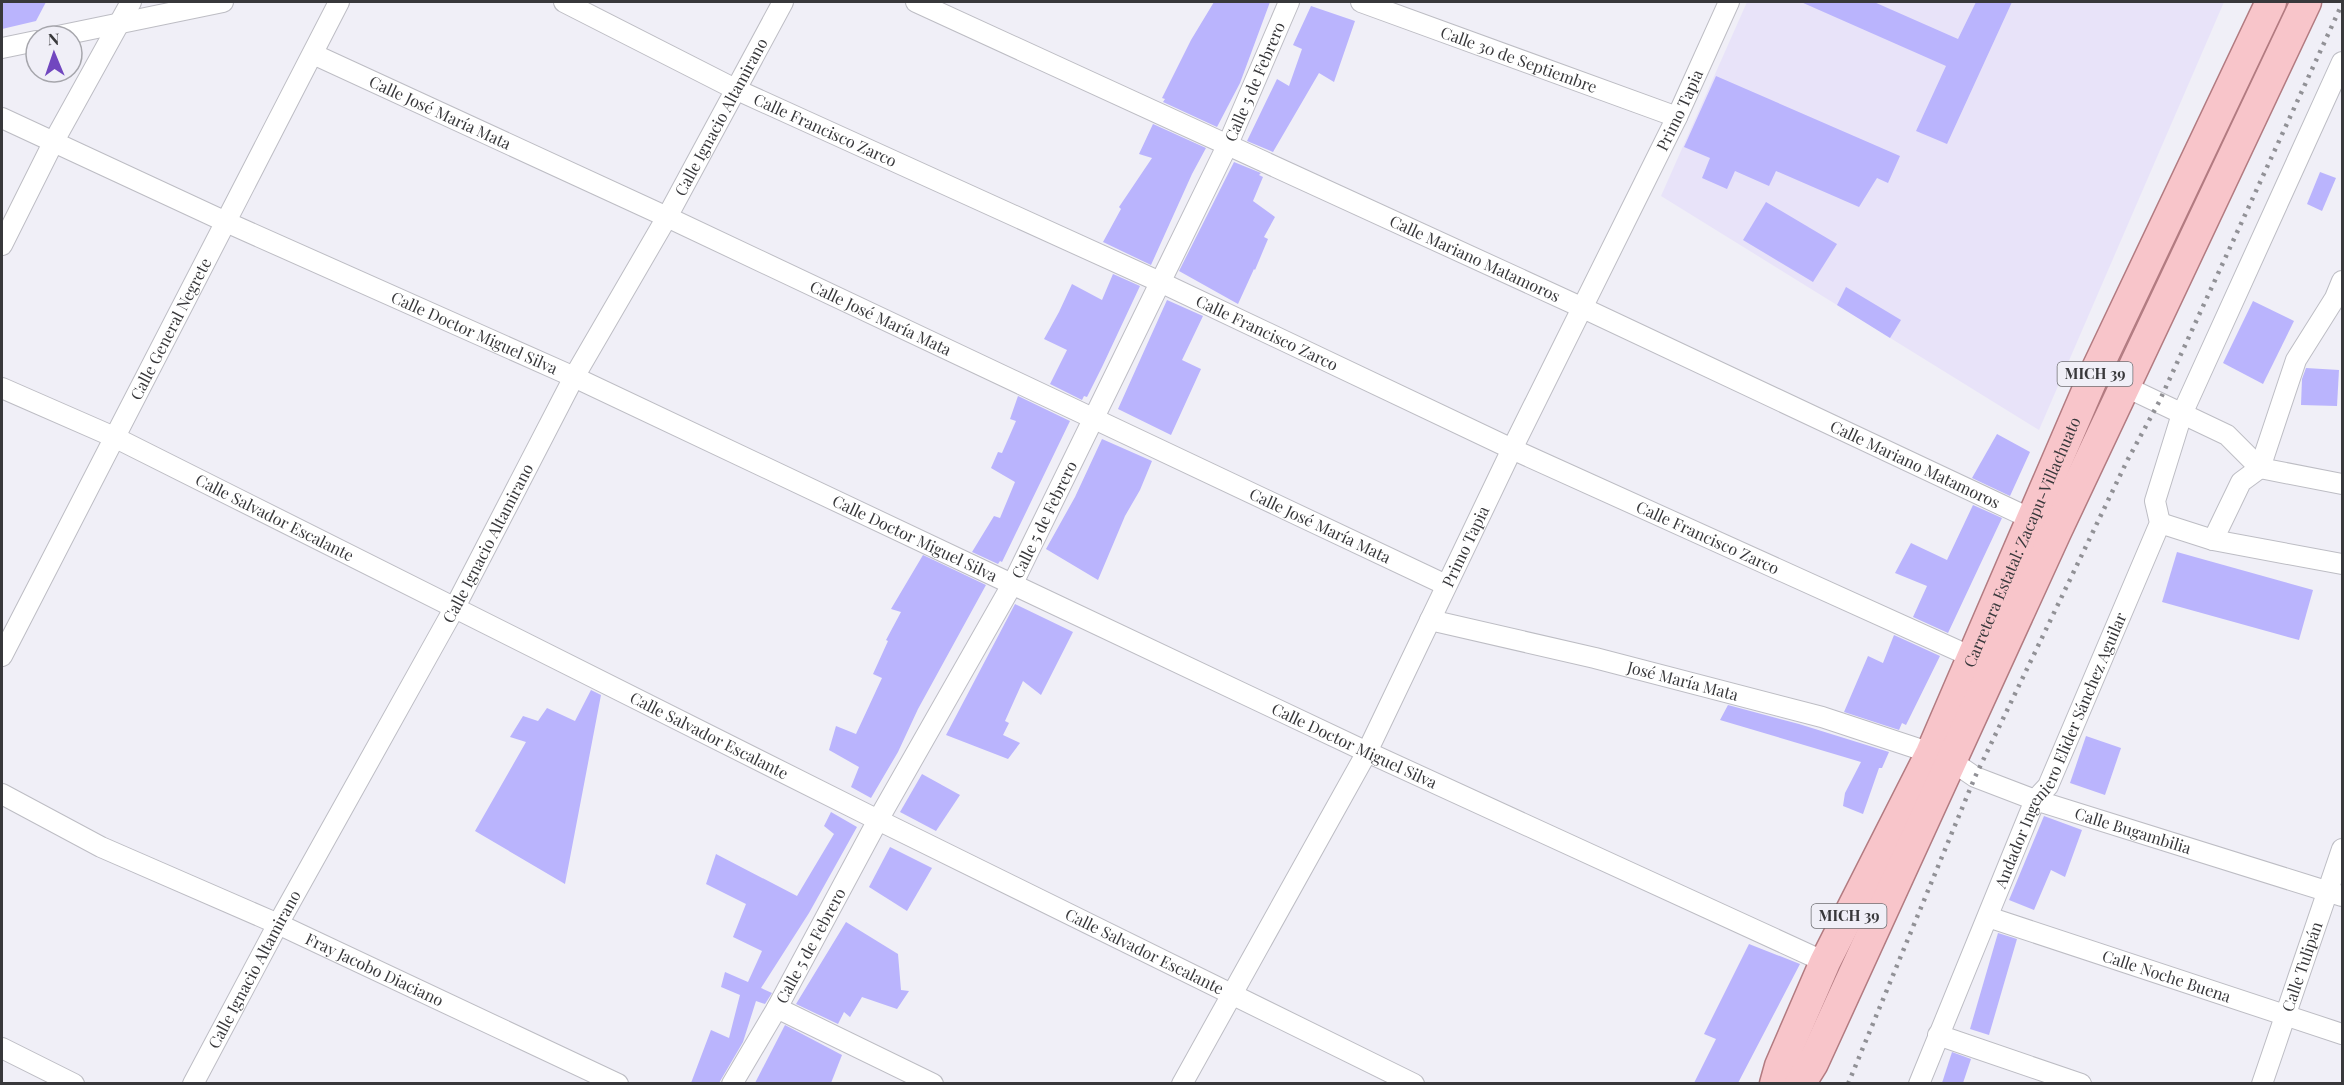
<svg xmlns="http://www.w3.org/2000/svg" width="2344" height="1085" font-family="'Playfair Display',serif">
  <rect width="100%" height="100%" fill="#f0eff7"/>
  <path fill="#e8e3f9" d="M1747,2h477l-185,428 -378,-234z"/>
  <g fill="#bab4fd">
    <path d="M2,2h44l-10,19 -34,8z"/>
    <path d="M1214,2h56l-30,81 -23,44 -54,-25 2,-3 -3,-1 29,-58z"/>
    <path d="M1801,2h73l84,37 18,-37h36l-65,142 -31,-13 30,-65z"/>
    <path d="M1311,6l44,15 -21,61 -15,-9 -46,79 -26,-11 30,-62 12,7 13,-37 -9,-4z"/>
    <path d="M1716,76l184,80 -12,27 -11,-5 -18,29 -83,-36 -7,15 -34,-15 -8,18 -25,-11 8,-20 -26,-11z"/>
    <path d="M1153,124l53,24 -14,26 -41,91 -48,-23 18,-33 -2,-2 33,-49 -13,-4z"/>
    <path d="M1234,162l27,11 -2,2 4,2 -10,24 22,16 -11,20 4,2 -13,31 -1,-1 -16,35 -59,-33z"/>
    <path d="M2320,172l16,6 -14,33 -15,-7z"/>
    <path d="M1766,202l71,42 -24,38 -70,-42z"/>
    <path d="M1113,274l27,12 -38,81 -15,30 -3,-1 -2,4 -32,-16 17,-34 -23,-11 15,-27 13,-28 30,16z"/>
    <path d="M1846,287l55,33 -11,18 -53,-33z"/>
    <path d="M1167,300l36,16 -21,44 19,9 -30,66 -53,-26z"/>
    <path d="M2253,301l41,20 -31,63 -40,-21z"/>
    <path d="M2306,368l33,2 -2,36 -36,-1 1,-26z"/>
    <path d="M1018,396l52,25 -68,141 -2,-1 -2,3 -26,-12 22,-36 6,2 15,-36 -24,-14 7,-16 4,1 14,-32 -6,-2z"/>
    <path d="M1997,434l33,18 -20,44 -38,-18z"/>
    <path d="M1102,439l50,22 -12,29 -15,26 -27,64 -52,-31 29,-52z"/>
    <path d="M1973,505l29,13 -54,115 -35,-16 14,-31 -32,-13 16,-30 36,17z"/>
    <path d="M2177,552l136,38 -14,50 -137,-38z"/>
    <path d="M923,555l63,30 -68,124 -20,43 -27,46 -20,-11 8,-20 -30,-17 7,-24 20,8 26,-56 -9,-4 15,-33 -2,-1 15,-28 -10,-3z"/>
    <path d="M1015,604l58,28 -32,63 -18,-14 -18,40 4,2 -6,12 17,8 -12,16 -62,-24z"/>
    <path d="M1894,635l46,21 -34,69 -4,-2 -3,7 -55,-18 24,-56 15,7z"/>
    <path d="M591,690l10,5 -36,189 -90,-53 51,-89 -16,-5 13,-21 15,5 9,-13 28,13z"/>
    <path d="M1728,705l71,19 90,28 -7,16h-3l-16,46 -20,-8 2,-13 16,-31 -141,-42z"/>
    <path d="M2086,736l35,12 -16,47 -35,-12z"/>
    <path d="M922,774l38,21 -24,36 -36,-19z"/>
    <path d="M831,812l26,15 -48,86 -48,75 11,5 -7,11 -9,-3 -13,41 -24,41h-28l20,-53 18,8 11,-43 -19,-8 4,-15 23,10 14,-31 -29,-14 13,-33 -40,-20 10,-30 81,42 37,-62 -10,-8z"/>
    <path d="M2044,816l38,14 -17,47 -14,-7 -17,40 -25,-10z"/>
    <path d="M890,847l42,21 -25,43 -38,-24z"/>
    <path d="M846,922l52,32 3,36 8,1 -12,18 -35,-12 -12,20 -6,-5 -6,12 -42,-20z"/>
    <path d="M1998,933l19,6 -28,96 -19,-6z"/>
    <path d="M1749,944l51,20 -62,119h-44l22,-44 -12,-5z"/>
    <path d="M785,1025l57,30 -11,28h-76z"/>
    <path d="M1952,1052l19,7 -8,24h-21z"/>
  </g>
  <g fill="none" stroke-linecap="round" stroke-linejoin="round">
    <g stroke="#bdbdc4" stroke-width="22">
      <g id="street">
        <path id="s1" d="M564,2l171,87 425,193 352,167 460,208"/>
        <path id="s2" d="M916,2l667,306 457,215"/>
        <path id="s3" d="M1361,2l316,115"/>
        <path d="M58,36l165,-34"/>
        <path d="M2,48l34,-7"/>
        <path id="s4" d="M313,54l354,163 779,368"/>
        <path id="s5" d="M2,118l224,104 348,155 793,375 458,210"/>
        <path d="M2,245l52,-104 77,-139"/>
        <path d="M2124,386l103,49 33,33 82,16"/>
        <path id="s6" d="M2,388l112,49 764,383 536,264"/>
        <path d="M2160,523l53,17 129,24"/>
        <path d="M2213,540l28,-58 19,-14 36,-108 39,-62 7,-17"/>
        <path id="s7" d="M1430,620l165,38 227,59 109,36 22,9 22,15 60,23 307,96"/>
        <path id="s8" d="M2,656l337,-654"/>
        <path id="s9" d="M2,794l99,53 177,77 340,160"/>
        <path id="s10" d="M1988,917l354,117"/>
        <path d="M777,1008l156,76"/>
        <path d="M1938,1035l143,49"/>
        <path d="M2,1048l72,36"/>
        <path id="s11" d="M193,1084l85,-160 177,-317 119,-230 93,-160 116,-215"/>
        <path id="s12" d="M732,1084l45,-76 101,-188 135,-237 215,-439 61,-142"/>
        <path id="s13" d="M1182,1084l185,-332 145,-303 165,-332 52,-115"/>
        <path id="s14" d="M1919,1084l116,-284 13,-14 112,-263 -5,-22 27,-87 160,-352"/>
        <path id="s15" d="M2262,1084l80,-235"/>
      </g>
    </g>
    <g stroke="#b27b81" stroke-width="33">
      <g id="primary">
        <path id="s16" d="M1775,1084l5,-18 45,-104 106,-209 162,-376 178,-375"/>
        <path d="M1800,1084l13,-21 243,-531 250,-530"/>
      </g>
    </g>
    <use href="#street" stroke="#fff" stroke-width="20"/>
    <use href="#primary" stroke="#f8c5ca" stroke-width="30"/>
    <path stroke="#919196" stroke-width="4.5" stroke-dasharray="3 6" stroke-linecap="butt" d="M1848,1084l127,-307 152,-316 32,-59 183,-398"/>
  </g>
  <g text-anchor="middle" stroke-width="4.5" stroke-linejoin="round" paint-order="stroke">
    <g fill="#f0eff7" stroke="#6f6f73" stroke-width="1.5">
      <rect x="2057.5" y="362" width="75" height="24" rx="4.5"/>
      <rect x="1811.5" y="904" width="75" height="24" rx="4.5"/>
    </g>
    <g font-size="15" font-weight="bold" fill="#38383b">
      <text x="2095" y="379">MICH 39</text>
      <text x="1849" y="921">MICH 39</text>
    </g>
    <g font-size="16" fill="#38383b" stroke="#f0eff7">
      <text dy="6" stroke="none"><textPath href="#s3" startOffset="168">Calle 30 de Septiembre</textPath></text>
      <text dy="6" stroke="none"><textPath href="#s12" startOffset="1131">Calle 5 de Febrero</textPath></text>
      <text dy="6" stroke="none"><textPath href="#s13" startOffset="1094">Primo Tapia</textPath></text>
      <text dy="6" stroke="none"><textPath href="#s4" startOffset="140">Calle José María Mata</textPath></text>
      <text dy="6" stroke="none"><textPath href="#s11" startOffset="1102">Calle Ignacio Altamirano</textPath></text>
      <text dy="6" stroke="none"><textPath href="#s1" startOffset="291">Calle Francisco Zarco</textPath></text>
      <text dy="6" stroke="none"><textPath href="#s2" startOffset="615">Calle Mariano Matamoros</textPath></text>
      <text dy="6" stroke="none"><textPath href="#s4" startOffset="626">Calle José María Mata</textPath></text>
      <text dy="6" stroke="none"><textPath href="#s8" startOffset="368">Calle General Negrete</textPath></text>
      <text dy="6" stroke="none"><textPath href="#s5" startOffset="519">Calle Doctor Miguel Silva</textPath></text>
      <text dy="6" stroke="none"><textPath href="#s1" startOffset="777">Calle Francisco Zarco</textPath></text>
      <text dy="6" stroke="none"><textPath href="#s2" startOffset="1101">Calle Mariano Matamoros</textPath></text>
      <text dy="6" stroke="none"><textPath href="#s6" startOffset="302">Calle Salvador Escalante</textPath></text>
      <text dy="6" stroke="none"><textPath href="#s12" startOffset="645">Calle 5 de Febrero</textPath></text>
      <text dy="6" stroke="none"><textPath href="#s4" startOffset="1112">Calle José María Mata</textPath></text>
      <text dy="6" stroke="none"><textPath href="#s5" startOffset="1005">Calle Doctor Miguel Silva</textPath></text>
      <text dy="6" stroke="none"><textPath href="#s1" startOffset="1263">Calle Francisco Zarco</textPath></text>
      <text dy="6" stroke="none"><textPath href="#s11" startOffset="616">Calle Ignacio Altamirano</textPath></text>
      <text dy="6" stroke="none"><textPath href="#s16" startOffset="596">Carretera Estatal: Zacapu-Villachuato</textPath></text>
      <text dy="6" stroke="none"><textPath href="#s13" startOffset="608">Primo Tapia</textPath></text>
      <text dy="6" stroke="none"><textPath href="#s7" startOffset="260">José María Mata</textPath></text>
      <text dy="6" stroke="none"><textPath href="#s6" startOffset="788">Calle Salvador Escalante</textPath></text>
      <text dy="6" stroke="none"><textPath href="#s5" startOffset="1491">Calle Doctor Miguel Silva</textPath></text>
      <text dy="6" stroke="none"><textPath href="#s14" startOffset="363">Andador Ingeniero Elider Sánchez Aguilar</textPath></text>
      <text dy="6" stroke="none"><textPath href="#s7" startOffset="736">Calle Bugambilia</textPath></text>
      <text dy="6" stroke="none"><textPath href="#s12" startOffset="159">Calle 5 de Febrero</textPath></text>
      <text dy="6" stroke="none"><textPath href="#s6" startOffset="1274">Calle Salvador Escalante</textPath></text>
      <text dy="6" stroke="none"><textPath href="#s15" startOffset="124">Calle Tulipán</textPath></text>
      <text dy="6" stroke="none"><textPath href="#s11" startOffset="130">Calle Ignacio Altamirano</textPath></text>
      <text dy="6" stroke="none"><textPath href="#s9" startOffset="412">Fray Jacobo Diaciano</textPath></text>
      <text dy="6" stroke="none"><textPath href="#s10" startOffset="188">Calle Noche Buena</textPath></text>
    </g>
  </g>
  <rect width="2344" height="1085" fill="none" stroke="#38383b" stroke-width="6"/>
  <g transform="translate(54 54) rotate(358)"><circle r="28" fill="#f0eff7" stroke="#a6a6ac" stroke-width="1.5"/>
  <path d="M0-4.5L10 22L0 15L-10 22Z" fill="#7147bf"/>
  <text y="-9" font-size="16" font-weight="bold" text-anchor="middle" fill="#38383b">N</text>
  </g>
</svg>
